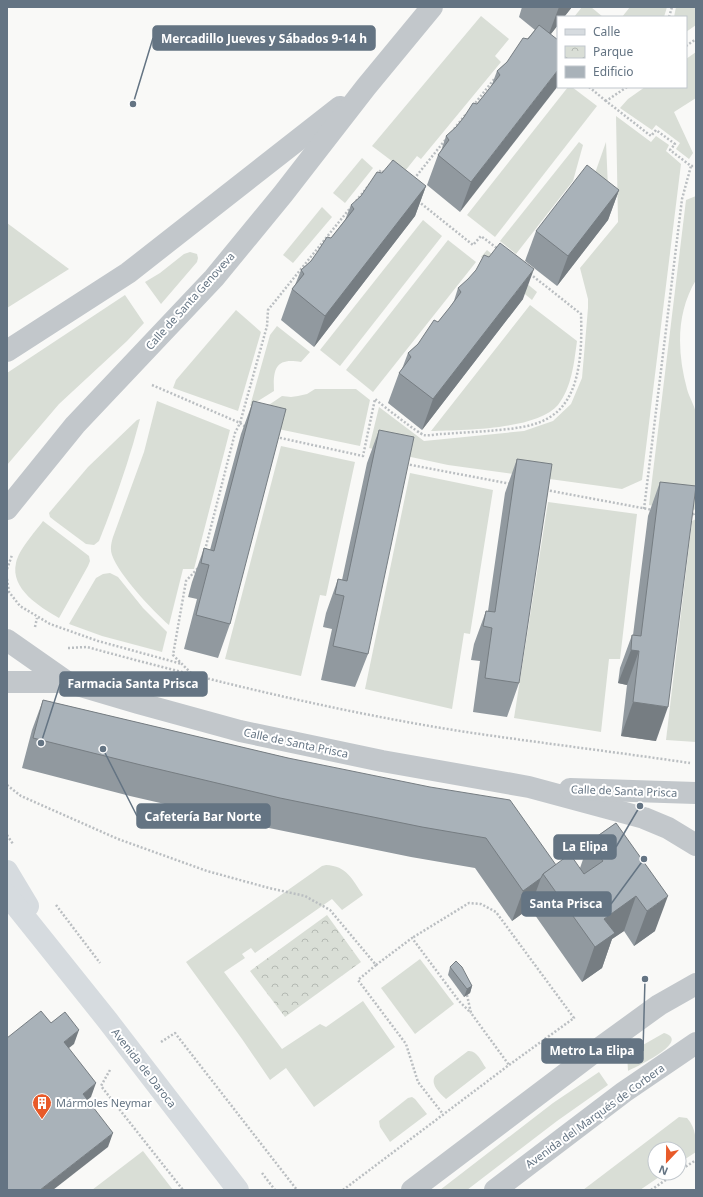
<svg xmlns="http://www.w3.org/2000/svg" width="703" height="1197" font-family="'Noto Sans',sans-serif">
  <defs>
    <pattern id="park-crowns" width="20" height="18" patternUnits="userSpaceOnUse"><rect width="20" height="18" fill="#d9ded6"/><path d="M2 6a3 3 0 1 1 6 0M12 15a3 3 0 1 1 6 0" fill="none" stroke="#b4b9b3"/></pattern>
  </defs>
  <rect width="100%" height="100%" fill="#f9f9f7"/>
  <g fill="#d9ded6">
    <path d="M582,7h9l12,10h-29z"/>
    <path d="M630,7h37l-3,10h-42z"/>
    <path d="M676,7h20v18l-10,7v-15h-12z"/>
    <path d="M481,16l28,23 -14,17 6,6 -80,97 -4,-3 -12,15 -33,-25z"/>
    <path d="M696,52v46l-22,14 19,41 -4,6 -13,-10 4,-6 -24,-18 -4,5 -32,-22 8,-9 17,-12h41v-28z"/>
    <path d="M568,87h4l25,19 -102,131 -28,-22z"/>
    <path d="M616,116l35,26 5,-6 13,9 -3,6 15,13 -39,316 -20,9 -174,-24 -79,-17 10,-41 45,34 100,-10 29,-10 18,-17 11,-26 6,-70v-9l-8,-31 38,-46z"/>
    <path d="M579,142l4,3 -10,36 -57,73 -16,-13z"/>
    <path d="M606,142l3,69 -21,-18z"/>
    <path d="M362,158l11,10 -28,35 -12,-10z"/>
    <path d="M696,196v84c-20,33 -19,72 -9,109 2,8 8,17 9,25 1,9 0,19 0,28 0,22 0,44 0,67l-7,3 -40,-7 37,-305z"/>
    <path d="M322,207l10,10 -39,46 -10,-8z"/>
    <path d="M423,220l19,16 -102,130 -20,-16z"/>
    <path d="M7,223l62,46 -62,39z"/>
    <path d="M448,240l28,22 -103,130 -27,-22z"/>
    <path d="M487,250l50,42 -5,8 -51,-43z"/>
    <path d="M190,252l7,2 1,4 -1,4 -36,42 -16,-22 15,-9 24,-19z"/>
    <path d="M125,295l19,28 -17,18 -68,63 -52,61v-92z"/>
    <path d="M530,305l47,36c-3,22 -5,46 -19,64 -21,25 -96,25 -127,26z"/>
    <path d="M236,310l25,22 -23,79 -65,-23 3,-8z"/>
    <path d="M277,326l33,26 -9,10c-26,-5 -28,8 -27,29l-24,15 20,-71z"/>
    <path d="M315,389h41l14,11 -10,46 -111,-23 2,-6 31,-21 9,1 7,-1 9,-2z"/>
    <path d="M157,401l73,29 -36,139h-11l-14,56c-16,-14 -50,-50 -57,-70 -2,-6 -1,-11 1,-18l31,-85z"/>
    <path d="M140,419c-11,42 -25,82 -41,122l-5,4 -8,-1 -31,-23 -5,-4 -1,-4 39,-46 49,-47z"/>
    <path d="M281,446l74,16 -29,134 -6,-1 -19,81 -76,-17z"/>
    <path d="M410,473l83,17 -23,144 -6,-1 -12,76 -87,-20z"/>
    <path d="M548,502l89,12 -17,145h-11l-8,73 -87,-14z"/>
    <path d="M696,519v223l-30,-2 26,-219z"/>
    <path d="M43,521l46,35 1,5 -2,5 -29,52c-19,-11 -49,-29 -43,-55 3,-14 19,-31 27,-42z"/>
    <path d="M110,573l8,4 25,31 24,24 -5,20 -60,-16 -33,-12 27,-46 7,-4z"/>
    <path d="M326,865c21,1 26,14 37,30l-21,15 -10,-11 -77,54 -4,-5 -9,6 3,4 -21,14 58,77 38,-25 6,3 37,-26 32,46 -81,60 -28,-39 -16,12 -28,-41 -56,-77 136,-96z"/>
    <path d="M420,959l34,45 -39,30 -34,-46z"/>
    <path d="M664,1033c28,8 -28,34 -36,38l-1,-17z"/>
    <path d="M468,1051c9,-1 13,10 18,17l-40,31c-6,-6 -16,-14 -11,-23z"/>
    <path d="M599,1072l9,13 -51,36 -90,69h-27l113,-87z"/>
    <path d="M412,1097l3,2 12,15 -37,28 -10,-15 -1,-6 29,-23z"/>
    <path d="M679,1117l8,1c9,10 9,21 9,34l-17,11v-14h-24v24h10l-25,17h-57z"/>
    <path d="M143,1151l30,39h-81z"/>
  </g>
  <path fill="url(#park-crowns)" d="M327,915l34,47 -76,55 -35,-46z"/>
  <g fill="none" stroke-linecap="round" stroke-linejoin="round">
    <g stroke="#babec1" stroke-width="2.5" stroke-dasharray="2 2" stroke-linecap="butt">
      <path d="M669,17l3,-10"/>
      <path d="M686,46l10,-7"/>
      <path d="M589,87l17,14"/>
      <path d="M627,87l-21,14 45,35 5,-6 19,14 -5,6 21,16h5"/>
      <path d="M473,106l22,-28"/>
      <path d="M454,129l12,-15"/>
      <path d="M377,175l4,-5 4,3"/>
      <path d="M414,179l32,-40"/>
      <path d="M356,201l14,-17"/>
      <path d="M418,201l55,44 8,-9 17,13"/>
      <path d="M152,385l88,38 27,-97 1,-16 83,-103"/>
      <path d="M276,437l87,19 12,-57c7,6 44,35 49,36 6,1 13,-1 18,-1 16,-1 31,-2 46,-3 20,-2 45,-3 62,-14 32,-19 32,-71 31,-103l-52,-41"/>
      <path d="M406,464l105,20"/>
      <path d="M546,490l107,20"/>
      <path d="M644,509l38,-310 9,-33"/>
      <path d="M689,516l7,-3"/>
      <path d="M205,550l30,-117 5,-10 7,5"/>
      <path d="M7,569l5,-14"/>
      <path d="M7,579l2,13 11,14 30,18 48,17 84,23"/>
      <path d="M35,627l2,-9"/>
      <path d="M68,648l19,-1c125,34 251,65 379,85 75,11 149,20 224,31"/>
      <path d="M194,676l-21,-21 13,-74 12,-13"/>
      <path d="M7,785l14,11 97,43 89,32 62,17 36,8 25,14 46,55 -18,15 48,64 12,38 25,32"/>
      <path d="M7,835l6,9"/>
      <path d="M56,905l44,58"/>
      <path d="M376,965l36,-27 47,63 12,12"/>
      <path d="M467,995l4,18 38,52"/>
      <path d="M161,1042l14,-9 122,157"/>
      <path d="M110,1070l-9,16 82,104"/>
      <path d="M679,1171l17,-11"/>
      <path d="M262,1173l13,17"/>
      <path d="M343,1190l166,-125 65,-47 -78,-106 -15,-8 -12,-1 -57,35"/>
      <path d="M651,1190l25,-17"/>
    </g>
    <g stroke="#c2c7cb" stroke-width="22">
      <path d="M7,351l121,-78 212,-166"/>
      <path d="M7,509l68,-84 139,-147 69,-84 83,-107 66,-80"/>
      <path d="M7,640l60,42"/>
      <path d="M7,682h60l71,21 102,28 142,30 147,26 115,31 24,10 28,17"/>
      <path d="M570,789l126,4"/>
      <path d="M412,1190l189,-143 58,-42 37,-21"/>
      <path d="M495,1190l129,-98 72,-49"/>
    </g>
    <g stroke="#d6dbdf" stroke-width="22">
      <path d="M7,871l21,35"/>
      <path d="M7,895l101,126 130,169"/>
    </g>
  </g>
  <g fill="#91999f">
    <path d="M522,7h50l-22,28 -90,177 -33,-27 11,-30 3,-4 5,-15 10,-9 21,-23 14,-17 6,-16 10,-9 28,-32 -16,-13z"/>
    <path d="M426,186l-11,30 -101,131 -33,-27 11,-31 3,-4 6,-15 10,-9 20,-23 14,-18 6,-15z"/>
    <path d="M619,190l-11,30 -51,66 -32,-25 11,-30z"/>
    <path d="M458,288l65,11 -101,131 -34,-27 11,-30 3,-4 6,-16 10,-9 20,-22 15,-18z"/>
    <path d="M253,401l-23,223 -12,34 -34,-9 13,-50 -9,-2 4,-15 12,-34 6,2 31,-116z"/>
    <path d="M379,430l-11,224 -13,33 -34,-7 11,-51 -9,-2 3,-14 12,-34 4,1 25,-117z"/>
    <path d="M517,459l2,224 -12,34 -34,-5 7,-51 -9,-1 3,-16 12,-33h2l17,-118z"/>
    <path d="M660,482l-4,259 -35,-5 6,-51 -9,-2 2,-15 12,-33h1l15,-119z"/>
    <path d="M43,700l245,58 268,107 24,3 9,-26 27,-19 39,108 -21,15 -10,-15 -12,8 -10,29 -20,14 -52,-74 -18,13 -37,-53 -64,-11 -142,-29 -139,-32 -108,-28 10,-38z"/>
    <path d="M450,967l22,19 -2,7 -6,4 -16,-22z"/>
  </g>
  <g fill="#767d82">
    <path d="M559,7h13l-8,10h-6v8l-11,14z"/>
    <path d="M558,70v16l-98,126 11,-30z"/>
    <path d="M426,186l-11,30 -101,131 11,-31z"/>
    <path d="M619,190l-11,30 -51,66 11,-30z"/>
    <path d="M534,269l-11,30 -101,131 11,-31z"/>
    <path d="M631,650l8,1 -12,34 -9,-2z"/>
    <path d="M633,702l35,5 -12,34 -35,-5z"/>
    <path d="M541,878l-11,30 -18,13 11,-30z"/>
    <path d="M636,896l-12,35 -12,8 -10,29 -20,14 22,-63z"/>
    <path d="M668,896l-13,35 -21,15 13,-35z"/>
    <path d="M472,986l-2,7 -6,4 3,-8z"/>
    <path d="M79,1030l-5,14 -15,12 5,-14z"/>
    <path d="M96,1083l-5,14 -13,11 5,-14z"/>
    <path d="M113,1133l-5,14 -55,43h-13z"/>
  </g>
  <g fill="#a9b2b9" stroke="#767d82">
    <path d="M539,25l19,15v30l-87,112 -33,-27 11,-15 -3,-4 10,-9 8,-10 9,-14 4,1 23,-29 -3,-4 10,-9 16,-24 5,1z"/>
    <path d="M393,160l33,26 -101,130 -33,-27 12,-15 -3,-4 10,-9 7,-10 9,-14 4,1 23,-29 -3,-4 10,-9 16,-24 5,1z"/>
    <path d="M587,165l32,25 -51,66 -32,-25z"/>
    <path d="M500,243l34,26 -101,130 -34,-26 12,-16 -3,-4 10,-9 16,-24 4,2 12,-15 11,-15 -3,-4 10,-9 8,-9 8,-15 5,2z"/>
    <path d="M253,401l33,8 -56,215 -34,-9 13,-50 -8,-2 3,-15 10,3z"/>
    <path d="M379,430l35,7 -46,217 -35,-8 11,-50 -9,-2 3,-15 9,2z"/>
    <path d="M517,459l35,5 -33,219 -34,-5 7,-50 -9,-2 3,-15 9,1z"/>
    <path d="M660,482l36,4 -28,221 -35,-5 6,-51 -8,-1 1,-15 9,1z"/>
    <path d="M43,700l245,58 142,29 80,13 46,65 -13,9 -2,4 -18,13 -37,-53 -64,-11 -142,-29 -139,-33 -108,-27z"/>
    <path d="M616,823l52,73 -21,15 -11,-15 -32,23 11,14 -20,14 -52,-73 27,-20 14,20 19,-13 -14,-19z"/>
    <path d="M456,961l6,6 10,19 -5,3 -17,-22z"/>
    <path d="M41,1011l10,12 14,-11 14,18 -15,12 32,41 -13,11 30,39 -73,57h-33v-152z"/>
  </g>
  <defs>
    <g id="building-pin" transform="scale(1)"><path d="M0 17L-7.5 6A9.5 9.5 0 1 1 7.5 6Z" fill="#e85a29" stroke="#fff"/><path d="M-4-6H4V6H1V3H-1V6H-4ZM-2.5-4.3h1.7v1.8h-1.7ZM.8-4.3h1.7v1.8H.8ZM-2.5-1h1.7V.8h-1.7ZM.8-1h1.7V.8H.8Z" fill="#fff"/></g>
  </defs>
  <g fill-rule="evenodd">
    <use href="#building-pin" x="42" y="1103"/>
  </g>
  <g text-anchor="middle" stroke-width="4" stroke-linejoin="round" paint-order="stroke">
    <g font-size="11" fill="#647483" stroke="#fff">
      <text transform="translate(190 301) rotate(-48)" y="4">Calle de Santa Genoveva</text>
      <text transform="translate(296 743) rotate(12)" y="4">Calle de Santa Prisca</text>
      <text transform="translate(624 791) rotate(2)" y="4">Calle de Santa Prisca</text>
      <text transform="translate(144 1068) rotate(52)" y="4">Avenida de Daroca</text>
      <text transform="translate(595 1116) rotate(-36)" y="4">Avenida del Marqués de Corbera</text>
    </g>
    <g font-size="11" fill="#647483" stroke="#fff" text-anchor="start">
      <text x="56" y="1107">Mármoles Neymar</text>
    </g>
  </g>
  <path fill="none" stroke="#647483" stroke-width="1.5" d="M133 104L153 38M41 743L60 684M103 749L137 816M640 806L616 847M644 859L611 904M645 979L643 1051"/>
  <g fill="#647483" stroke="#fff" stroke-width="1.5">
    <circle cx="133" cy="104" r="4"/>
    <circle cx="41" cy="743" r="4"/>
    <circle cx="103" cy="749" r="4"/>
    <circle cx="640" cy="806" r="4"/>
    <circle cx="644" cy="859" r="4"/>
    <circle cx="645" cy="979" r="4"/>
  </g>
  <g fill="#647483" stroke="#647483" stroke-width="1.5">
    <rect x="153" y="26" width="222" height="24" rx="4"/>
    <rect x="60" y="672" width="147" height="24" rx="4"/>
    <rect x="137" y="804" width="133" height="24" rx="4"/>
    <rect x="554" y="835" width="62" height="24" rx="4"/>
    <rect x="522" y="892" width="89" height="24" rx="4"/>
    <rect x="542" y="1039" width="101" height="24" rx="4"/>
  </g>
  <g font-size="12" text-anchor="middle" font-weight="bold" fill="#fff">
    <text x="264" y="43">Mercadillo Jueves y Sábados 9-14 h</text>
    <text x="133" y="688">Farmacia Santa Prisca</text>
    <text x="203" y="821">Cafetería Bar Norte</text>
    <text x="585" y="851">La Elipa</text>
    <text x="566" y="908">Santa Prisca</text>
    <text x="592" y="1055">Metro La Elipa</text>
  </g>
  <rect width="703" height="1197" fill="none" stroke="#647483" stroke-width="16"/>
  <rect x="557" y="16" width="130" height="72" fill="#ffffff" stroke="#c1c7cd"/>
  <rect x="565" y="29" width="20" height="6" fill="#d6dbdf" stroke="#c1c7cd"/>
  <text x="593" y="36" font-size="12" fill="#647483">Calle</text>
  <rect x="565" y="46" width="20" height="12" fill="url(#park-crowns)" stroke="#c1c7cd"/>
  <text x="593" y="56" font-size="12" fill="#647483">Parque</text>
  <rect x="565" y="66" width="20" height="12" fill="#a9b2b9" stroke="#c1c7cd"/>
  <text x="593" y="76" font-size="12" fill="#647483">Edificio</text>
  <g transform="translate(667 1161) rotate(202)"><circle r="19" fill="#ffffff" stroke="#c1c7cd"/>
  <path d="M0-3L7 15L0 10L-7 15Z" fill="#e85a29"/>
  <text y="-6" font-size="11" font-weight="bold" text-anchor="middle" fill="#647483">N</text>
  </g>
</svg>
